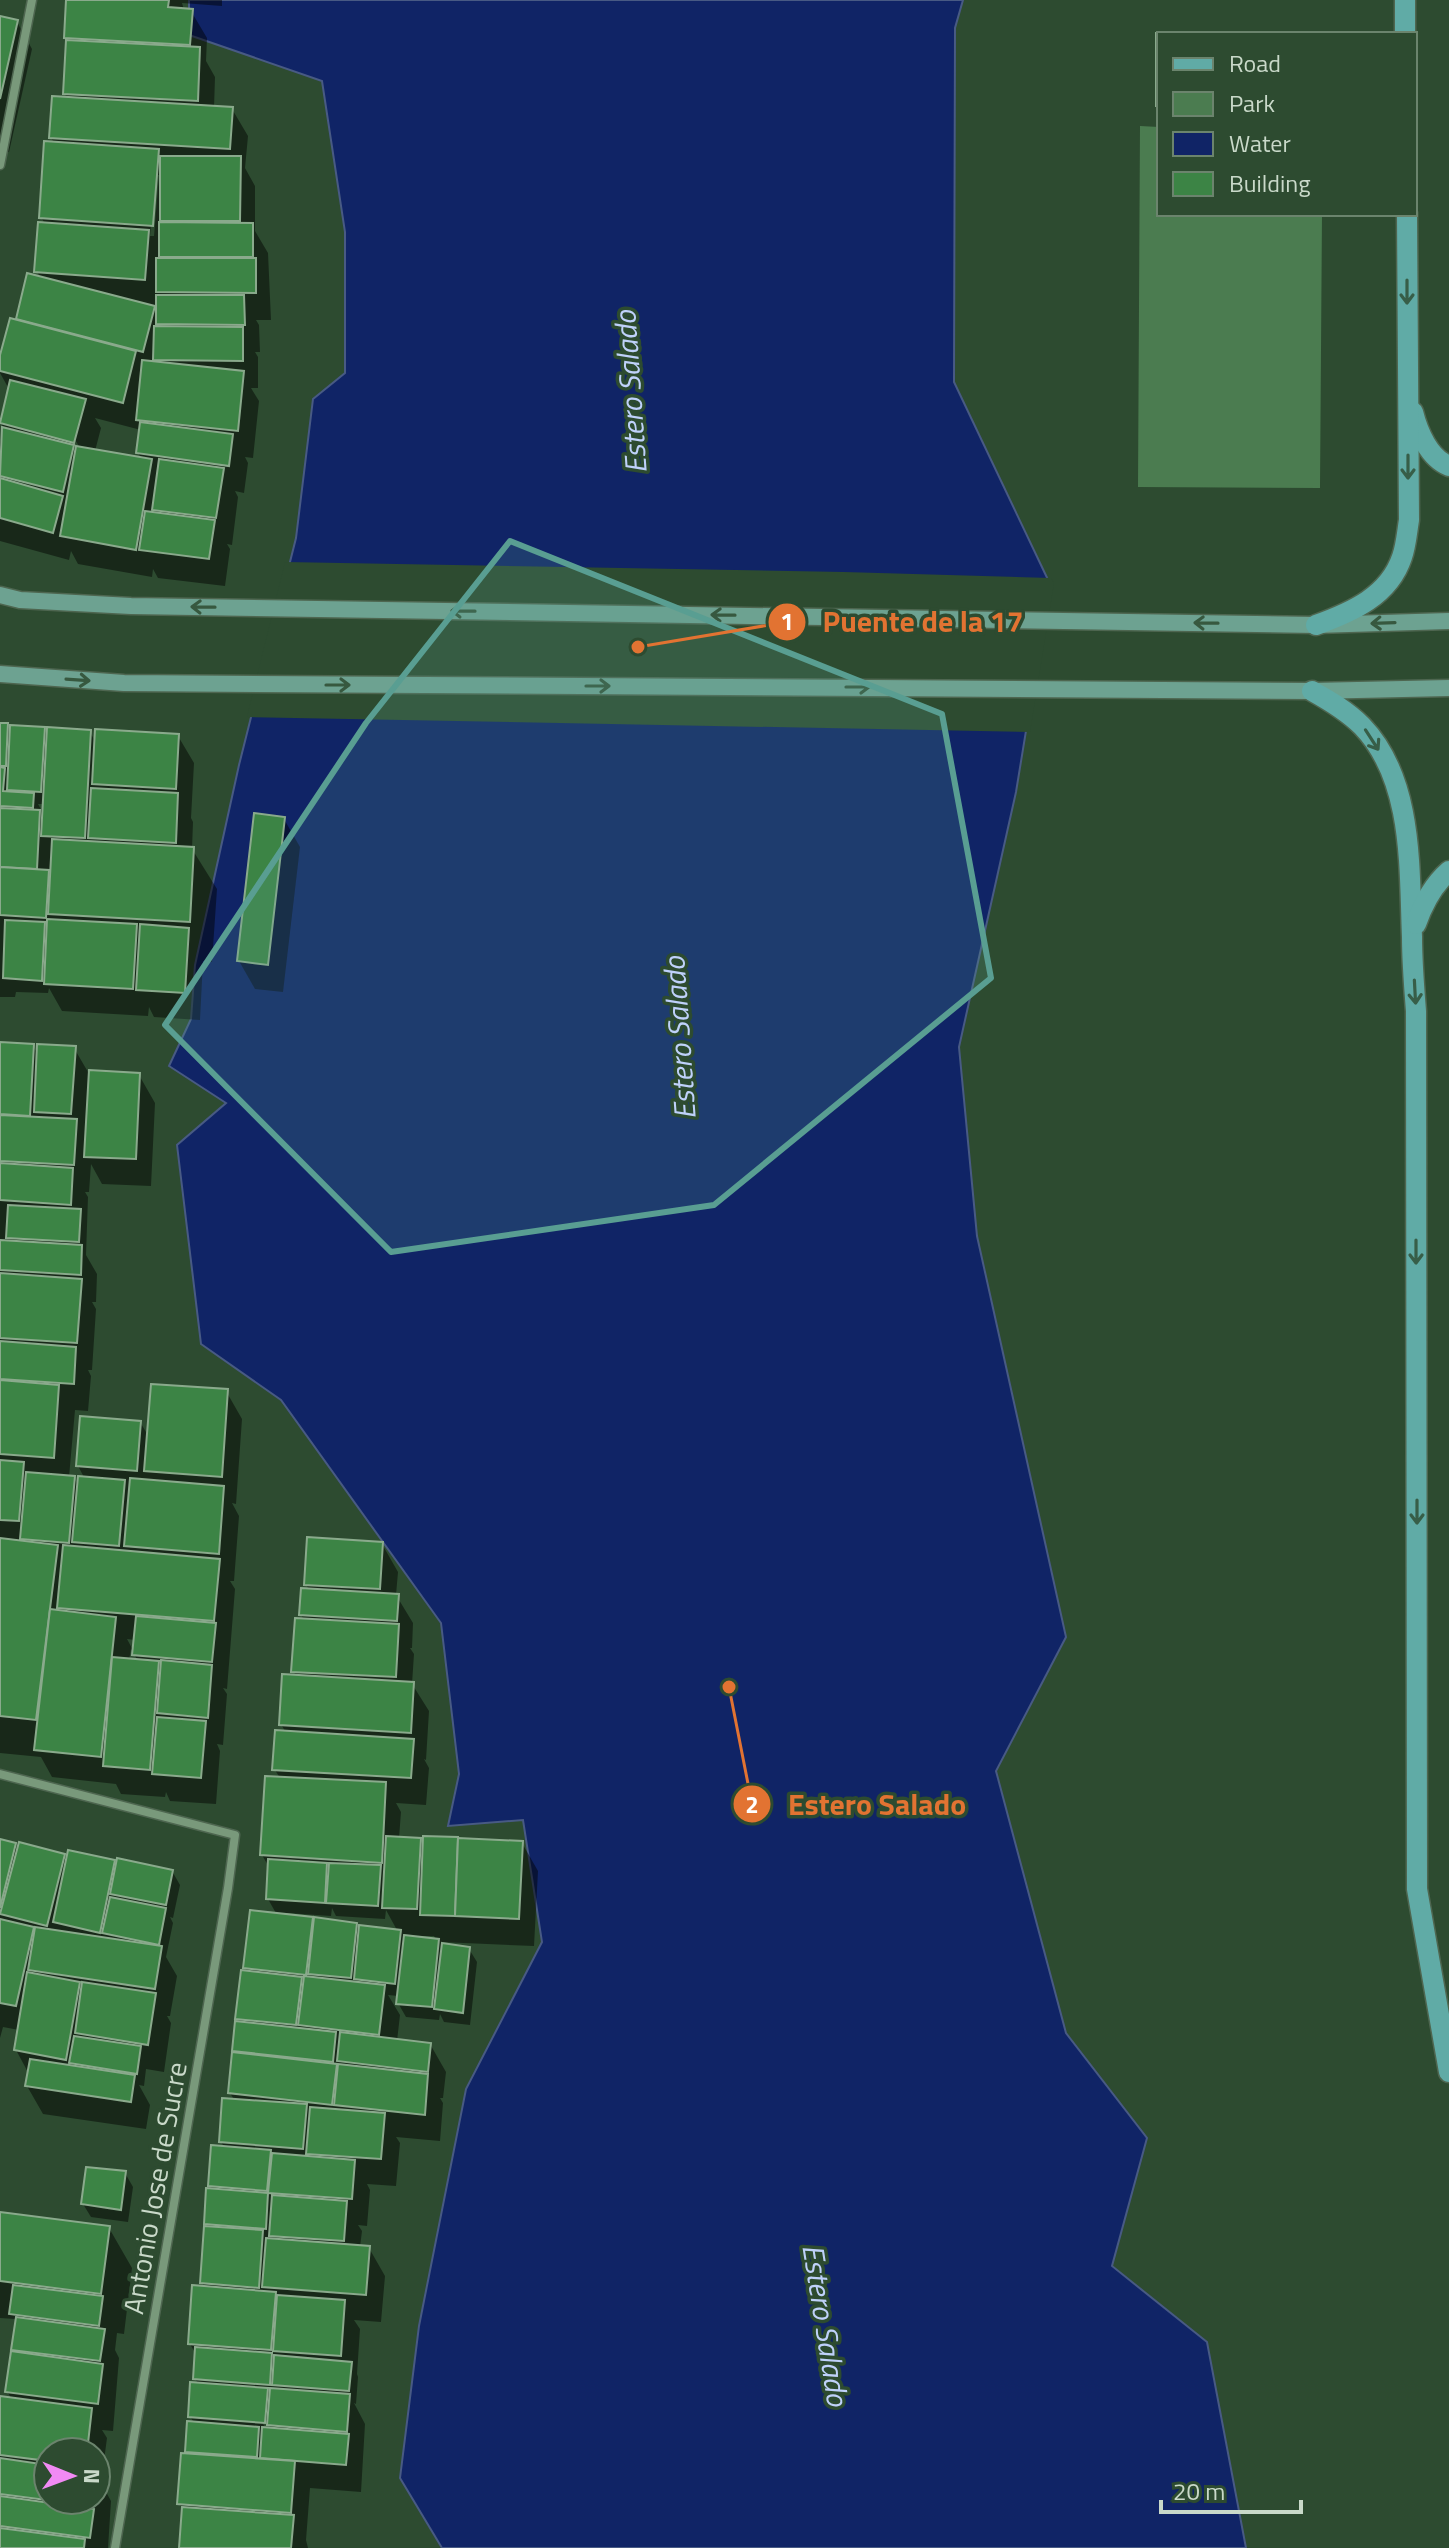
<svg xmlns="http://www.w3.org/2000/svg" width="1449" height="2548" font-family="'Titillium Web',sans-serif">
  <rect width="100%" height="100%" fill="#2d4b30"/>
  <path fill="#4b7c50" d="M1140,126l19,1v87h163l-2,274 -182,-1z"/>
  <path fill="#102466" stroke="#485a84" stroke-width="2" d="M189,0h774l-8,28 -1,354 96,202 -34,208 -57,255 18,189 89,401 -70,134 70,262 81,105 -35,128 95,76 39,206h-804l-42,-70 19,-152 47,-237 76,-147 -19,-122 -75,6 11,-52 -18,-151 -160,-223 -80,-56 -24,-199 49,-42 -57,-37 22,-47 4,-54 44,-200 57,-227 17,-139 32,-26v-141l-23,-151 -133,-46z"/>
  <path fill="#2d4b30" d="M285,562l559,10 207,6 3,5 -24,149 -783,-15z"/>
  <g fill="#0007" fill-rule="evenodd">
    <path d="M69,0h153v6l-40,-3 2,7 7,1 16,27 -1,23 9,16 -1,31 18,1 16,27 -3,32 10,18v45l13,22 3,67h-15l3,5 1,27h-5l3,5v31h-7l8,13 -6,57 -8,-1 3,6 -4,30 -9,-2 3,6 -6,48 -5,-1 3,5 -5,37 -67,-8 -5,-9 -1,8 -74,-13 -7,-13 -2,9 -69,-19v-97l4,-16 -4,-6 9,-33 -9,-16v-10l17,-41 12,-46 12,3 -4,-8 8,-47 -4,-7 14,-73 -4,-6 16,-39 -2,-5zM155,175h4l-5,61h-4zM95,418l46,12 -3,23 4,6 -47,-8 6,-23zM71,433l9,15h-5l-7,-13z"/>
    <path d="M0,18l17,4 15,27 -23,103 -9,-2z"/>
    <path d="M0,725h7l5,9 32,-5 4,8 42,-5 6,11 82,-7 16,27 -3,55 2,4 -1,27 25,40 -5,73 -9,-1 -3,59 -46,-3 -5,-10 -1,9 -86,-5 -13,-23 -1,5 -32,-1 -1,5h-15zM38,804h7l-1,11z"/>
    <path d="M284,819l16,28 -17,145 -28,-3 -16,-28z"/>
    <path d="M33,1046l6,10 35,-8 14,24 51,3 16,28 -4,83 -49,-2 -11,-20 -2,28h-4l3,5 -2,58 11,19 -1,28h-4l4,7 -4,61h-4l3,6 -3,35 -13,-1 -6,67 5,1 5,9 6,-8 -7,-13 62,-44 9,15 77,-46 16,28 -6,85 -4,-1 7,13 -5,65h-4l5,8 -8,100 -4,-1 4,6 -4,51 -6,-1 3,7 -4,53 -46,-3 -4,-9 -1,5 -44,-3 -5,-10 -64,-7 -11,-20 -41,-4v-701zM127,1639l8,1 -1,12zM131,1649l7,12 -9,-1z"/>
    <path d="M382,1544l16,28 -2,23 17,28 -1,25h-2l4,6 -2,30 17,27 -3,49 -2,-1 5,9 -3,37 -30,-2 5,9 -2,26 21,2 5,8v-10l97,5 16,28 -4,75 -93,-4v3l28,4 8,13 -7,63 -26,-3 -4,-8 -1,6 -33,-3 -8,-14 1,-7 -11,-1 12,20 -3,26 33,3 16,28 -3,26h-3l3,5 -3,38 -44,-4 4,6 -4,43 -29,-2 3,6 -3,36 -9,-1 4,6 -2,16 9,1 16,28 -4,46 -27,-2 6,9 -3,45 1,3 -2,27 -2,-1 11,21 -4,68 -51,-4 -4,52 2,8h-127l3,-36 -5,-9 15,-80 -4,-7 8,-32 -3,-6 2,-22 -7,-12 15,-56 -3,-5 6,-55 -2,-4 8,-33 -4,-5 15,-38 -4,-6 14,-41 -5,-8 6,-70 5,1 -4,-6 12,-45 -4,-5 32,-53 -9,-16 1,-32 -7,-12 18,-77 -5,-8 11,-37 -5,-9 16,-47 -4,-6 11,-51 -3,-5 8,-25 -3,-6zM332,1908l4,8 49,3 1,-9 12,22 -37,1 -5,-8 -41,1 -3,-7 -25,-3v-3l44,3zM419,1936h15l3,5 -18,-2zM262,2413l9,16h-5l-8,-14z"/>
    <path d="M0,1841l15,4 3,6 46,4 4,7h46l3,6 55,3 8,14 -7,33 -3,-1 3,6 -7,34 11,19 -7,40h-3l4,7 -7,49 -18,-3 -2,17 -5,-1 11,20 -4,24 -103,-15 -16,-28 2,-12 -13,-24 3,-20 -16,-3 -3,11z"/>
    <path d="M125,2173l8,14 -5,35 -37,-5 -8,-13z"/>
    <path d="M0,2214l109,14 23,40 -8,66 -7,-1 -2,17 4,8 -6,73 -11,-1 5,8 -6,45 10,18 -3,47h-108v-150l12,2 -5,-9 9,-37 -2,-5 3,-26 -2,-4 -15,-1zM48,2452h48v48h-48z"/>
  </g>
  <g fill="#3c8445" stroke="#8aaa8c" stroke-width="2">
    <path d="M66,0h103l-1,7 25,2 -3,36 -126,-7z"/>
    <path d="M0,16l18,4 -18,79z"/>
    <path d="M1156,33h173v1h-170v72h-3z"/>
    <path d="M66,40l134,7 -2,54 -135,-7z"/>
    <path d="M52,96l181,11 -3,42 -181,-11z"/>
    <path d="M44,141l115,8 -6,77 -114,-8z"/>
    <path d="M160,156h81l-1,65h-80z"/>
    <path d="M38,222l111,8 -4,50 -111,-8z"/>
    <path d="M159,222l94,1v34h-94z"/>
    <path d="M156,258h100v35l-100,-1z"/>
    <path d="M27,273l128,33 -12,46 -127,-33z"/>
    <path d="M156,295h88l1,30 -89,-1z"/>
    <path d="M10,318l126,33 -13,52 -123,-32v-16z"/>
    <path d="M154,326l89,1v34l-90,-1z"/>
    <path d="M142,360l102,11 -6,60 -102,-11z"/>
    <path d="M10,380l76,19 -12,44 -74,-20z"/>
    <path d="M140,422l93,12 -4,32 -93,-13z"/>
    <path d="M2,427l72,18 -11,47 -63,-16z"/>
    <path d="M76,446l76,13 -16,91 -76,-14z"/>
    <path d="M159,459l65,9 -8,50 -64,-8z"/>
    <path d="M0,478l63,18 -10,37 -53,-15z"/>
    <path d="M145,511l70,9 -6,39 -70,-9z"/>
    <path d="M0,723h8l-2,43h-6z"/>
    <path d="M10,725l35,2 -4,65 -34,-2z"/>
    <path d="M47,727l44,3 -6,108 -44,-2z"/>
    <path d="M95,729l84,5 -3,55 -84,-5z"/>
    <path d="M0,767l5,1 -2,23 31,2 -1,15 -33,-2z"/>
    <path d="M91,788l87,5 -2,50 -88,-5z"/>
    <path d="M0,808l40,2 -3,59 -37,-2z"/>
    <path d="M254,813l31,4 -17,148 -31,-4z"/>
    <path d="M52,839l142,8 -4,75 -142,-8z"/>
    <path d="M0,867l49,3 -3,48 -46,-3z"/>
    <path d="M47,919l90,5 -4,65 -89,-5z"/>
    <path d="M5,920l40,2 -3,59 -39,-3z"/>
    <path d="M140,924l49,4 -4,65 -49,-3z"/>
    <path d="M0,1042l34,2 -4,72 -30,-2z"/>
    <path d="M37,1044l39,2 -5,68 -37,-2z"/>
    <path d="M89,1070l51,3 -4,86 -52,-2z"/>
    <path d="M0,1115l77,4 -3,46 -74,-4z"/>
    <path d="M0,1163l73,5 -2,37 -71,-5z"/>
    <path d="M8,1205l73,4 -2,33 -73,-4z"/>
    <path d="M0,1240l82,5 -1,30 -81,-5z"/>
    <path d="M0,1273l82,6 -5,64 -77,-5z"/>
    <path d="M0,1341l76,6 -2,37 -74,-5z"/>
    <path d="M0,1380l59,5 -5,73 -54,-4z"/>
    <path d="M151,1384l77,5 -6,88 -78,-6z"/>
    <path d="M80,1416l61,5 -4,50 -61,-5z"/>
    <path d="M0,1460l24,2 -5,59 -19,-1z"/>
    <path d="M26,1472l49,4 -6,67 -49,-4z"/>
    <path d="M78,1476l47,4 -6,66 -47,-4z"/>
    <path d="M130,1478l94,8 -5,68 -95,-8z"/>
    <path d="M307,1537l76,5 -3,47 -76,-4z"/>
    <path d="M0,1538l58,7 -22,175 -36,-4z"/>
    <path d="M63,1545l157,14 -6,62 -157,-13z"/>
    <path d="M301,1588l98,6 -2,27 -98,-6z"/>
    <path d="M50,1609l66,8 -15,140 -67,-7z"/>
    <path d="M136,1616l80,7 -4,39 -80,-7z"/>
    <path d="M295,1618l104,6 -3,53 -105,-5z"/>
    <path d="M112,1657l47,4 -9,109 -47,-4z"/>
    <path d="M161,1660l51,5 -4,53 -51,-5z"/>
    <path d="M282,1674l132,8 -3,51 -132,-8z"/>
    <path d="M157,1717l49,4 -5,57 -49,-4z"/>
    <path d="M275,1730l139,9 -3,39 -139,-8z"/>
    <path d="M265,1776l121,6 -4,81 -122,-8z"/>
    <path d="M386,1836l35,2 -4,71 -35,-1z"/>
    <path d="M423,1836l35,1 -3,79 -35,-1z"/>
    <path d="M458,1838l65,3 -4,78 -64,-3z"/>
    <path d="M0,1839l16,4 -16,65z"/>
    <path d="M19,1842l46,12 -18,72 -47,-12z"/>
    <path d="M68,1850l47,10 -15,73 -47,-11z"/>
    <path d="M117,1858l56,12 -7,35 -56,-11z"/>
    <path d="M268,1859l59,4 -2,40 -59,-4z"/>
    <path d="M329,1863l52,2 -3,41 -52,-3z"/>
    <path d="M110,1897l56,11 -7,37 -57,-12z"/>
    <path d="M250,1910l63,7 -7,58 -63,-7z"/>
    <path d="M314,1917l43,6 -6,55 -43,-4z"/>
    <path d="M0,1919l34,8 -18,79 -16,-3z"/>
    <path d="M359,1925l42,5 -6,54 -41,-5z"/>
    <path d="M35,1927l127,19 -7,43 -127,-19z"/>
    <path d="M404,1935l35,4 -7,68 -36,-3z"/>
    <path d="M442,1943l28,4 -7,66 -29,-4z"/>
    <path d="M241,1970l61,7 -6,48 -61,-6z"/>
    <path d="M27,1972l53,10 -14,78 -52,-10z"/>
    <path d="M304,1976l81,9 -6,50 -81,-10z"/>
    <path d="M82,1982l74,11 -8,52 -73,-12z"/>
    <path d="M235,2021l101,11 -3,30 -101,-11z"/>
    <path d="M340,2032l91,11 -3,29 -91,-11z"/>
    <path d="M74,2036l67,10 -4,28 -68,-11z"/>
    <path d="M232,2052l105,12 -5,41 -104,-12z"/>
    <path d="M30,2059l105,16 -4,27 -106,-16z"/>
    <path d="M338,2064l90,10 -3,41 -91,-10z"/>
    <path d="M222,2098l85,6 -4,45 -84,-7z"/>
    <path d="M310,2107l75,6 -4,46 -75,-5z"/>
    <path d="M211,2145l60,5 -4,41 -59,-5z"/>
    <path d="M272,2153l83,7 -3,39 -84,-6z"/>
    <path d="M86,2167l40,4 -5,39 -40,-6z"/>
    <path d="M206,2188l62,5 -2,36 -62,-5z"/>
    <path d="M272,2195l75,6 -3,40 -75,-5z"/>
    <path d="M0,2212l110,14 -9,68 -101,-13z"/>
    <path d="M204,2226l59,4 -4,58 -59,-5z"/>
    <path d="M266,2238l104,8 -4,49 -104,-8z"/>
    <path d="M13,2285l90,11 -4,30 -90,-12z"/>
    <path d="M192,2285l84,7 -5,58 -83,-6z"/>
    <path d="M277,2295l68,5 -4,56 -68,-5z"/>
    <path d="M16,2317l89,12 -5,32 -89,-11z"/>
    <path d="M195,2347l77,6 -2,32 -77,-6z"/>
    <path d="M11,2351l92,13 -5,40 -93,-12z"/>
    <path d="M274,2355l78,7 -3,29 -77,-6z"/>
    <path d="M190,2382l78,6 -3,35 -77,-6z"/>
    <path d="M270,2388l80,6 -3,38 -80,-7z"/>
    <path d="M0,2396l92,12 -5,44h-39v9l-48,-6z"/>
    <path d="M187,2421l72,6 -2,30 -72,-5z"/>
    <path d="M262,2427l87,7 -3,31 -86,-7z"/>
    <path d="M181,2453l114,8 -4,52 -114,-9z"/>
    <path d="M0,2458l48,7v35h45l-1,6 -92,-12z"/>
    <path d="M0,2496l94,13 -4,29 -90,-12z"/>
    <path d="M182,2507l112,8 -3,33h-112z"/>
    <path d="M0,2528l85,11 -1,9h-84z"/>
  </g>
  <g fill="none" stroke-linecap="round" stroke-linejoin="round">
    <g stroke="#4e6650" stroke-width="11">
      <g id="minor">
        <path d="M0,165l32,-165"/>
        <path d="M0,1774l235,61 -7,53 -113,660"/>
      </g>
    </g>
    <g stroke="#4e6650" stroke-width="19">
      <g id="secondary">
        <path d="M0,595l20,5 111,6 1185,19 133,-4"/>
        <path d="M0,674l124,9 1188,8 137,-3"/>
      </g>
    </g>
    <g stroke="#4e6650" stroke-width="23">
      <g id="primary">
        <path d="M1405,0v34"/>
        <path d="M1413,412c5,20 16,46 36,54"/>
        <path d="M1316,625c36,-13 73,-29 86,-68 4,-11 5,-25 7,-37l-2,-306"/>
        <path d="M1312,691c18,10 35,20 50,35 52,54 47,143 50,211 0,25 2,49 4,74l1,878 32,183"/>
        <path d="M1416,924c7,-20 17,-39 33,-53"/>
      </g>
    </g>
    <use href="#minor" stroke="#79997b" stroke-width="8"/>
    <use href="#secondary" stroke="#6da291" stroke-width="16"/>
    <use href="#primary" stroke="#60aba6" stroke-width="20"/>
  </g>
  <defs><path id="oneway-shaft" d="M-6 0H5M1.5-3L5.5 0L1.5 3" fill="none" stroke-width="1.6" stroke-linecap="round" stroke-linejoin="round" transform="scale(2)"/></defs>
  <g stroke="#375e48">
    <use href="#oneway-shaft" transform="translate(1407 292) rotate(90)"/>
    <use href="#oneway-shaft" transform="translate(1408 467) rotate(90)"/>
    <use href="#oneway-shaft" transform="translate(1372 740) rotate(57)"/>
    <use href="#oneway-shaft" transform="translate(1415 992) rotate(87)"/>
    <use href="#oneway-shaft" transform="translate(1416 1252) rotate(90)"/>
    <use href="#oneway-shaft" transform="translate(1417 1512) rotate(90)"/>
  </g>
  <g stroke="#37583f">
    <use href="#oneway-shaft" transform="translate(203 607) rotate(-179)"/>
    <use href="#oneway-shaft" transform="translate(463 611) rotate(-179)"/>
    <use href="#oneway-shaft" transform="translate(723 615) rotate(-179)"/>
    <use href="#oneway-shaft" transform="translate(1206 623) rotate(-179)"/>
    <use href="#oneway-shaft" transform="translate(1383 623) rotate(178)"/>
    <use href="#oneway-shaft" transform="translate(78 680) rotate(4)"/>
    <use href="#oneway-shaft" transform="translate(338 685)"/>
    <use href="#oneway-shaft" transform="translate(598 686)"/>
    <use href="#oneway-shaft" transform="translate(858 687)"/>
  </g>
  <path fill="#599e92" fill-opacity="0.2" stroke="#599e92" stroke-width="6" stroke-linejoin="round" d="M510,541l432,173 49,264 -277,227 -323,47 -226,-227 201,-302z"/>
  <g text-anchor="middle" stroke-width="7" stroke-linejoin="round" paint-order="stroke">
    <g font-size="28" fill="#c9d9c9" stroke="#2d4b30">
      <text transform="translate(155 2188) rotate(-80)" y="10">Antonio Jose de Sucre</text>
    </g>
    <g font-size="30" font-style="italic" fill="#bfd1fa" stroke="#2d4b30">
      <text transform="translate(631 392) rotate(-94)" y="10">Estero Salado</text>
      <text transform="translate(680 1038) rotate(-94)" y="10">Estero Salado</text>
      <text transform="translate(825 2325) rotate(81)" y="10">Estero Salado</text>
    </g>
  </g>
  <path fill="none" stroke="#e27332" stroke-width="3" d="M638 647L787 622M729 1687L752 1804"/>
  <g fill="#e27332" stroke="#2d4b30" stroke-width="3">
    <circle cx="638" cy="647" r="8"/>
    <circle cx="729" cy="1687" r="8"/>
    <circle cx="787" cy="622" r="20"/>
    <circle cx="752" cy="1804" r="20"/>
  </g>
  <g font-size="24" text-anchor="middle" font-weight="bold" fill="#fff">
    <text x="787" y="630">1</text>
    <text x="752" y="1813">2</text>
  </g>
  <g font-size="30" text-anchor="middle" font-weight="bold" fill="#e27332" stroke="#2d4b30" stroke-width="7" stroke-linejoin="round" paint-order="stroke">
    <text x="923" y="632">Puente de la 17</text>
    <text x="877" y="1815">Estero Salado</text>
  </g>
  <rect x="1157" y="32" width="260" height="184" fill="#2d4b30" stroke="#6b846d" stroke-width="2"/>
  <rect x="1173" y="58" width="40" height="12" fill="#60aba6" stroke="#6b846d" stroke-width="2"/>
  <text x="1229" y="72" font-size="24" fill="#c9d9c9">Road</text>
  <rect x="1173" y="92" width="40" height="24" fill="#4b7c50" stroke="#6b846d" stroke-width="2"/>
  <text x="1229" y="112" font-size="24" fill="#c9d9c9">Park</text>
  <rect x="1173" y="132" width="40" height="24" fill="#102466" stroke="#6b846d" stroke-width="2"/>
  <text x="1229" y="152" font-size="24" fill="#c9d9c9">Water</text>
  <rect x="1173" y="172" width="40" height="24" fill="#3c8445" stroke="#6b846d" stroke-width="2"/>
  <text x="1229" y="192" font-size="24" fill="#c9d9c9">Building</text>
  <g transform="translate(72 2476) rotate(91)"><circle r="38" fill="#2d4b30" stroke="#6b846d" stroke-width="2"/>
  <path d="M0-6L14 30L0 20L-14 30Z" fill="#f18af4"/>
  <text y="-12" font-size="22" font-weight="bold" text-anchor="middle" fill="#c9d9c9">N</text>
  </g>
  <path d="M1161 2500v12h140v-12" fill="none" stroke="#c9d9c9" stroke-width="4"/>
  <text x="1173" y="2500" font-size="24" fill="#c9d9c9" stroke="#2d4b30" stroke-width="6" paint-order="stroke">20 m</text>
</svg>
